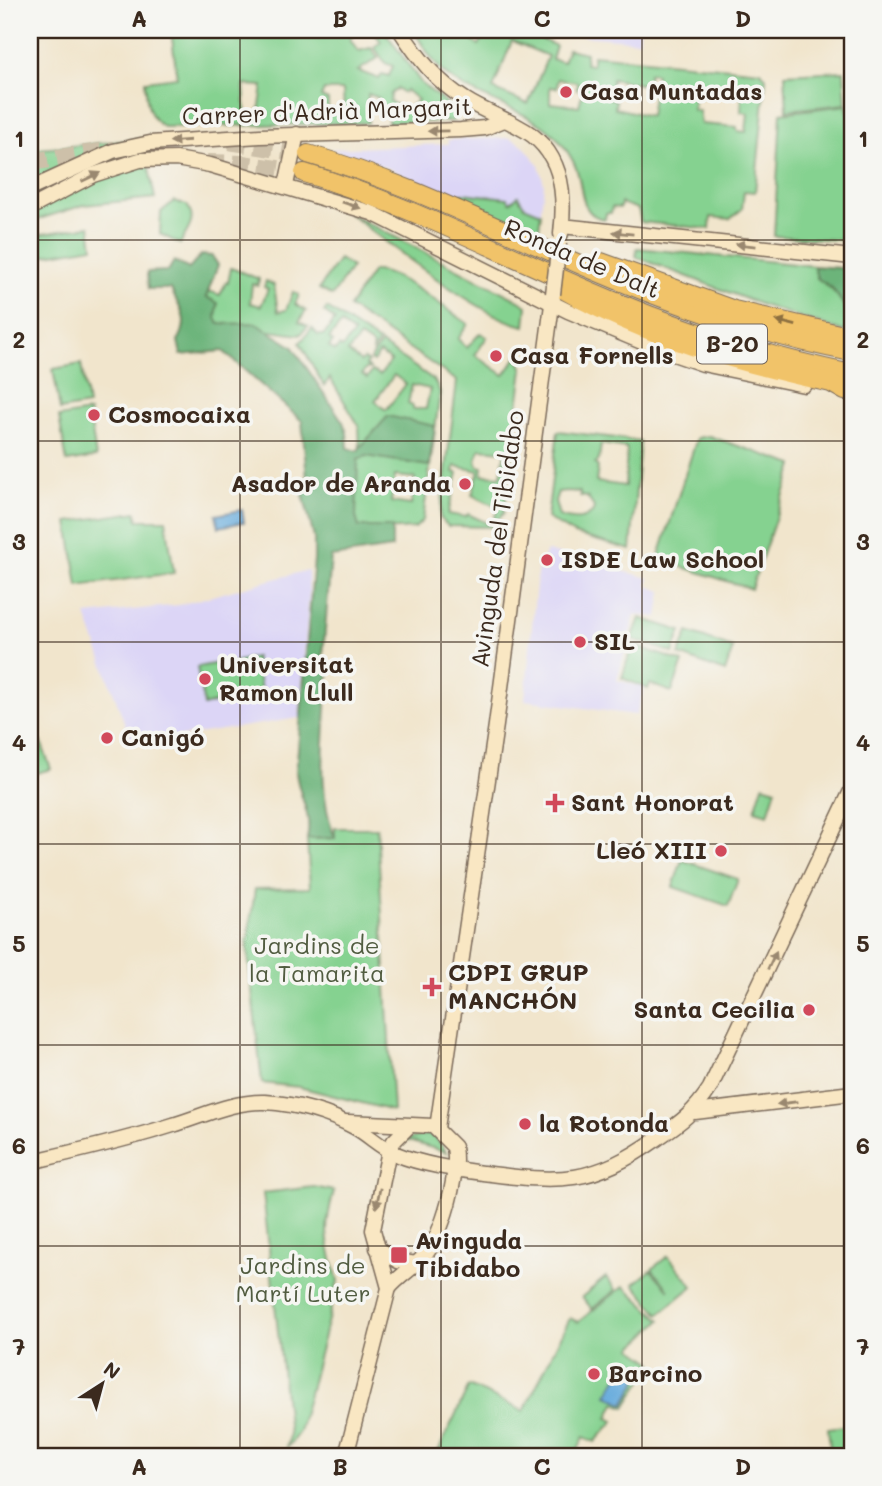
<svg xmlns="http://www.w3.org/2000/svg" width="882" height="1486" font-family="Mali,sans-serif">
  <rect width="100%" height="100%" fill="#f6f6f2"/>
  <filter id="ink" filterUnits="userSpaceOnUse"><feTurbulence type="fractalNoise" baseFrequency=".0143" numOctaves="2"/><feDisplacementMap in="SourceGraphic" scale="14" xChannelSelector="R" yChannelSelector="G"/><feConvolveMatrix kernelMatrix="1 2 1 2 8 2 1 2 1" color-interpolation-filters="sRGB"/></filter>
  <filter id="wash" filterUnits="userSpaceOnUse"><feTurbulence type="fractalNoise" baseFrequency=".00686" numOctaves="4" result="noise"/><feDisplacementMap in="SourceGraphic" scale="28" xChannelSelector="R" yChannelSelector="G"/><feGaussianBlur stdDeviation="1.57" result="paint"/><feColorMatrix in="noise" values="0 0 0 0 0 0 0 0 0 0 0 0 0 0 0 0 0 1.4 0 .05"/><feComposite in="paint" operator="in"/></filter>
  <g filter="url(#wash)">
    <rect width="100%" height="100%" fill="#f1e5cc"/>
    <g fill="#dcd5f6">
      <path d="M559,30h81l-1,11 -56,-5z"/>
      <path d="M510,138l13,7 16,20 5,19 -6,51 -150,-67 -58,-19 118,-5v-4z"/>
      <path d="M547,551l102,27 -2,8 15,5 -4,26 -23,-2 -18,65 27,8 -8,27 -111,-15 13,-136z"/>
      <path d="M308,570l1,25 -10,123 -167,26 -46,-129 93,-10z"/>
    </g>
    <g fill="#85d290" stroke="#607e57" stroke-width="2" fill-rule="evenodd">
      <path d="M171,30h186l-7,9 8,12 13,-3 7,10 -20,13 21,8 3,-5 7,2 4,-10 -8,-3 -11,-16 7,-5 -8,-12h11l38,54 33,26 -2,11 -65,2v-14l-9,-1v-10l-11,-4v29l-204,4c-18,-10 -17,-28 -19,-46l32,-4zM244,85l19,1 -5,33 -12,-1zM397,88l6,5 3,-3 12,10 -13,11 -15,-10 1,-7zM324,90h19l1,24h-16v-14l-7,-3z"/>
      <path d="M413,30h54l4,2 -3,6 11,7 4,-8 6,3 3,-7 -2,-3h32l34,16 -4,13 11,3 5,-13 18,4 -1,11 7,1 1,-10 168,16 5,7 -11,114 -11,-1 -2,18 -12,10 -19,-2 -1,12 -69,-7 -3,-13 -17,-6 -1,5 -8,-1 -1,6h-5l-1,6c-27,-3 -21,-32 -29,-51 -4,-11 -12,-22 -20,-31 -30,-29 -74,-35 -107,-60 -16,-12 -25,-31 -36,-47zM512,41l36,15 -20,48 -35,-15zM649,73l7,1 -6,42 -35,-8 1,-8 -6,-1 2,-20 34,6zM558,79l19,3v7l6,1 -4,16 -29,-3v-16l7,1zM709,89l33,4 -1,19 7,1 -2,19 -9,-1v-4l-36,-3 -2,-13 -6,-1 1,-12h7l1,-5 6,1z"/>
      <path d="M844,71l2,33 -59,6 -2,-36z"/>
      <path d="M847,105l5,47v89l-78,-5 7,-123z"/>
      <path d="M143,139l12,59 -71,7 -54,17v-72z"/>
      <path d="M462,193l45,5 3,4 8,-6 6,10 17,7 -3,22 -78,-34z"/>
      <path d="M174,201l13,4c11,16 0,25 -7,39l-20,-10 1,-22z"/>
      <path d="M348,213l168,86 11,7 -2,20c-43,-7 -138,-84 -177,-113z"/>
      <path d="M90,226l3,21 -63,11v-22z"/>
      <path d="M637,248l177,18 3,12c20,14 35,31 35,56l-90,-29 -126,-48z"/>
      <path d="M339,259l13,8 -20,29 -13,-7z"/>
      <path d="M231,268l28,11 -1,6 -6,-1 -2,19 11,3 7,-17 -4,-2 2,-6 8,4 4,27 8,-2 7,-18 6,3 -4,9 11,7 -7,11 9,4 -8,9 -66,-9 -41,6 16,-41 11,4 6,-13 2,1z"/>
      <path d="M373,271c23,-2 75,39 95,53l-10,15 9,9 13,-15 7,4 -12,18 29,20 13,-18 6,12 -19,144 -13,14 -43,-1 -8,-8 17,-137 -108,-74zM480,449l25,2 -4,25 -19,-1 1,-8 -5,-1 -2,-6zM455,466l24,5 -7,24 27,13 -8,17 -23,-11 -2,3 -18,-3 10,-41 -4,-1z"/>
      <path d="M327,308l52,34 -6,9 -1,-6 -12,-8 -12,15 13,10 3,-3 4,3 -2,3 5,4 -4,-1 -5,6 5,4 5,-7 8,4 11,-14 -11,-8 -7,9 -3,-2 11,-16 53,36 6,12 -17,128 -8,8 -63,4 -4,-40 12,-41 -1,-25 -29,-48 -6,8 -24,-43 12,-15 6,7h6l11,-15 -11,-8zM341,324l13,9 -12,15 -3,-2 -4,5 -6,-4 4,-5 -4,-3zM394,375l12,9 -20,26 -11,-9zM412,385l18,4 -4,20h-13v-3l-5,-2zM395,476l20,2 -4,27 -20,-3z"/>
      <path d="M81,364l7,41 -28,5 -7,-41z"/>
      <path d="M89,412l7,45 -29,5 -8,-45z"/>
      <path d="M558,431l82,10 -9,109 -57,-16 -27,-16zM601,444l26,4 -2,38 -29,-4 2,-15 -3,-3 4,-4zM567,491l13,1v4l7,1 7,10 -1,5c-10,10 -20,8 -34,4l-4,-15 3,-9z"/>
      <path d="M709,436l85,29 -43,124 -93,-30 39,-121z"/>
      <path d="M136,512l2,8h28l8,53 -96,13 -10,-64z"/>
      <path d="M640,618l41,13 -8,22 -41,-14z"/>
      <path d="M688,632l45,16 -8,24 -46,-17z"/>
      <path d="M632,645l51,17 -11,30 -22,-8 -2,5 -26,-11z"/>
      <path d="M255,657l7,39 -22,4 -1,-4 -35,10 -7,-39 22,-4 1,3z"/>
      <path d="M41,742l10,27 -21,6v-30z"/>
      <path d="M763,785l13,4 -8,25 -13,-4z"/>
      <path d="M335,828h42l16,283 -94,-24 -37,-4 -15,-137 8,-57 55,-1 -3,-49 28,-1z"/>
      <path d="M682,860l56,19 -10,27 -55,-19z"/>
      <path d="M428,1134l8,4 10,14 -41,-12z"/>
      <path d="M314,1187l20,4c-12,44 -7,48 4,90l-39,151 -12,16 2,-14 -26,-241z"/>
      <path d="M668,1256l25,30 -34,28 -25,-30 17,-14 18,20 -17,-21z"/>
      <path d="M606,1277l10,13 -24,19 -10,-12z"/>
      <path d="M624,1286l37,34 -29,28 21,15 -28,44 -10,-4 -7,15 6,3 -19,21 -11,-5 -9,19h-139l33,-70 55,25 46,-93 8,4z"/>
      <path d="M852,1425v31h-21l-3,-28z"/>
    </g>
    <g fill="#6cb47a" stroke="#546f4c" stroke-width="2">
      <path d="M201,255l11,1 6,9 -12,32 12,6 -2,15 3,6 36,-1 37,23 51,76 4,11 1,15 9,3 31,-35 47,10 -6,40 -63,-10 -8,4 -2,57 3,10h33v21l-61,9 -9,110 8,7c-8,13 -3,22 -4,36 -3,43 -7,87 9,128l-28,1c6,-26 -9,-43 -11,-67l18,-213v-21l-11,-44 4,-15 -5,-58 -79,-70 -42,4 -3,-14c13,-23 2,-30 -7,-52h-23l-1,-17 21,-1 6,-10 15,8z"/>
      <path d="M814,266l38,3v48l-20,-29 -15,-10z"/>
    </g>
    <g fill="#67acdd" stroke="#516b7e" stroke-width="2">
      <path d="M242,510l2,12 -25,5 -3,-12z"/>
      <path d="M628,1359l16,10 -20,35 -17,-9z"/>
    </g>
  </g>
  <g filter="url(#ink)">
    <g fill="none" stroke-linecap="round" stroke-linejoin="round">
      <g stroke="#cdc0a9" stroke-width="18" stroke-dasharray="18 9" stroke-linecap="butt">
        <path d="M229,141l79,13"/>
        <path d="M30,162l84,-12"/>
        <path d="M207,163l36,1 61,9"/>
      </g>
      <g stroke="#7b6b5b" stroke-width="17">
        <g id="secondary">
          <path d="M400,30c18,28 37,52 66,70 17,11 36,17 53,27 43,22 47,64 42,107"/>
          <path d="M286,185l11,-51"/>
          <path d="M30,189l83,-38 37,-8 110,-7 201,-6 24,-2 19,-8"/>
          <path d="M30,208l63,-33 47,-15 36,-1 34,6 162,48 196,98 88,37 47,16 101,21"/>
          <path d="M562,226l290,31"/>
          <path d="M695,1112l157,-19"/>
          <path d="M348,1122l85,4 21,21c5,29 -11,86 -29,108 -11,13 -25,20 -36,33"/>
          <path d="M437,1128l59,-403 57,-428"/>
          <path d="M30,1162c47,-11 96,-22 143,-37 30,-9 60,-24 92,-23 31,2 64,11 91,26 14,8 25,20 40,26 27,11 58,15 87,19 78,10 109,12 175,-35 23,-16 36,-25 52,-50l142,-299"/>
          <path d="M377,1248l21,13 18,3"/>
          <path d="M346,1456l43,-168 -16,-58 16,-80 5,-9 15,-15"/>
        </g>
      </g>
      <g stroke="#7b6b5b" stroke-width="20">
        <g id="highway">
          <path d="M308,154c99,28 191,76 285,116 84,36 169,65 258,82"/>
          <path d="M304,173c106,31 203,84 305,126 77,32 156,57 238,74"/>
          <path d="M601,262l133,48 118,27"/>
          <path d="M564,290c82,47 176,73 267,93l14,8"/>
        </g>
      </g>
      <use href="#secondary" stroke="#f9e7c3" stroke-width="14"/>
      <use href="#highway" stroke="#f1c369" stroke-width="18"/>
      <g stroke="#7b6b5b" stroke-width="17" stroke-linecap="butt">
        <path id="secondary-bridge" d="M553,294l6,-51"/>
      </g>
      <use href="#secondary-bridge" stroke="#f9e7c3" stroke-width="14"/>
    </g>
    <defs><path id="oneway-solid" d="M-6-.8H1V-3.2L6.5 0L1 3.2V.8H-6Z" transform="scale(1.75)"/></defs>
    <g fill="#9a8870">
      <use href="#oneway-solid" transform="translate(438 131) rotate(179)"/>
      <use href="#oneway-solid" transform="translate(180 141) rotate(176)"/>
      <use href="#oneway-solid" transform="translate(91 177) rotate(-26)"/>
      <use href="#oneway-solid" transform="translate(351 205) rotate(19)"/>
      <use href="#oneway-solid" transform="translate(623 233) rotate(-174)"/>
      <use href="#oneway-solid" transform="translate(746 245) rotate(-174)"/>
      <use href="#oneway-solid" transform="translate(772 960) rotate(-65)"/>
      <use href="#oneway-solid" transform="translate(787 1103) rotate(172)"/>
      <use href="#oneway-solid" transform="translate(378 1198) rotate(102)"/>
    </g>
    <use fill="#8d6f40" href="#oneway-solid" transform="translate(786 323) rotate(-166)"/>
  </g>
  <path fill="none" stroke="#3b2a1e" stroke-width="2" stroke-opacity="0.55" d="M240,30v1426M441,30v1426M642,30v1426M30,240h822M30,441h822M30,642h822M30,844h822M30,1045h822M30,1246h822"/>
  <g fill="#d1495b" stroke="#f6f6f2" stroke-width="2.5">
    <circle cx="566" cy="92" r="7"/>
    <circle cx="496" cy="356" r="7"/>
    <circle cx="94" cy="415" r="7"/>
    <circle cx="465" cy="484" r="7"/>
    <circle cx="547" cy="560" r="7"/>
    <circle cx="580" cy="642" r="7"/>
    <circle cx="205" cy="679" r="7"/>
    <circle cx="107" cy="738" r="7"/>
    <path d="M551.5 792.5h7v7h7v7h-7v7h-7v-7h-7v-7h7z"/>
    <circle cx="721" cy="851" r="7"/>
    <path d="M428.5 976.5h7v7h7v7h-7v7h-7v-7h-7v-7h7z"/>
    <circle cx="809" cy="1010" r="7"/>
    <circle cx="525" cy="1124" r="7"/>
    <rect x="390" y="1246" width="18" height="18" rx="3.5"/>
    <circle cx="594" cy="1374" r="7"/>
  </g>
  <g text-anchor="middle" stroke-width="7" stroke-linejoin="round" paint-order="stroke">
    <rect fill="#f6f6f2" stroke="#73675e" stroke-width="2" x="697" y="324.5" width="70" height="39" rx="5"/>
    <g font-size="23" font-weight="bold" fill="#3b2a1e">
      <text x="732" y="352">B-20</text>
    </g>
    <g font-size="24" font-weight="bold" fill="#3b2a1e" stroke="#f6f6f2" text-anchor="start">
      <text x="580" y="100">Casa Muntadas</text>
      <text x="510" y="364">Casa Fornells</text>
      <text x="108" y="423">Cosmocaixa</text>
      <text x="451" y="492" text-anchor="end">Asador de Aranda</text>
      <text x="561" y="568">ISDE Law School</text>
      <text x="594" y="650">SIL</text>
      <text x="219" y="673">Universitat<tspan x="219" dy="28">Ramon Llull</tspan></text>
      <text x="121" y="746">Canigó</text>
      <text x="571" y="811">Sant Honorat</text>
      <text x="707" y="859" text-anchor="end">Lleó XIII</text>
      <text x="448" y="981">CDPI GRUP<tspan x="448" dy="28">MANCHÓN</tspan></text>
      <text x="795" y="1018" text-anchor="end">Santa Cecilia</text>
      <text x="539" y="1132">la Rotonda</text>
      <text x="415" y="1249">Avinguda<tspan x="415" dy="28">Tibidabo</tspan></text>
      <text x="608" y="1382">Barcino</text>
    </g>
    <g font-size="24" fill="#3b2a1e" stroke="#f6f6f2">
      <text transform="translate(327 112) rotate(-2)" y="8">Carrer d'Adrià Margarit</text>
      <text transform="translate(582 259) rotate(23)" y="8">Ronda de Dalt</text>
      <text transform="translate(498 539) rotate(-82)" y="8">Avinguda del Tibidabo</text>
    </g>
    <g font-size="24" fill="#515c40" stroke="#f6f6f2">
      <text x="317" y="954">Jardins de<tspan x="317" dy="28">la Tamarita</tspan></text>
      <text x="303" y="1274">Jardins de<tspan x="303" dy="28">Martí Luter</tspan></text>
    </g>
  </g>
  <rect width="882" height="1486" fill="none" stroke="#f6f6f2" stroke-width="77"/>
  <g transform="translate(102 1384) rotate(36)" stroke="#f6f6f2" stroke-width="5" paint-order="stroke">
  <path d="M0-5L12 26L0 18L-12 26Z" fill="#3b2a1e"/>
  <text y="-10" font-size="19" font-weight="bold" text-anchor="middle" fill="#3b2a1e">N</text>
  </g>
  <rect x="38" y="38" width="806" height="1410" fill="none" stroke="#3b2a1e" stroke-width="2.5"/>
  <g font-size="23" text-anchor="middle" font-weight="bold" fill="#3b2a1e">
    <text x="139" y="27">A</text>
    <text x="340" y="27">B</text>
    <text x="542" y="27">C</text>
    <text x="743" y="27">D</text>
    <text x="19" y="147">1</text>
    <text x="863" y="147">1</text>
    <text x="19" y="348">2</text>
    <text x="863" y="348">2</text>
    <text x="19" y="550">3</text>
    <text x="863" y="550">3</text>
    <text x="19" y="751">4</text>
    <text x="863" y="751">4</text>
    <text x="19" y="952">5</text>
    <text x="863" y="952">5</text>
    <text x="19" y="1154">6</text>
    <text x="863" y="1154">6</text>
    <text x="19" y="1355">7</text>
    <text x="863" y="1355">7</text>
    <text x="139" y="1475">A</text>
    <text x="340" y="1475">B</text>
    <text x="542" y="1475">C</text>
    <text x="743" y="1475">D</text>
  </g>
</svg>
